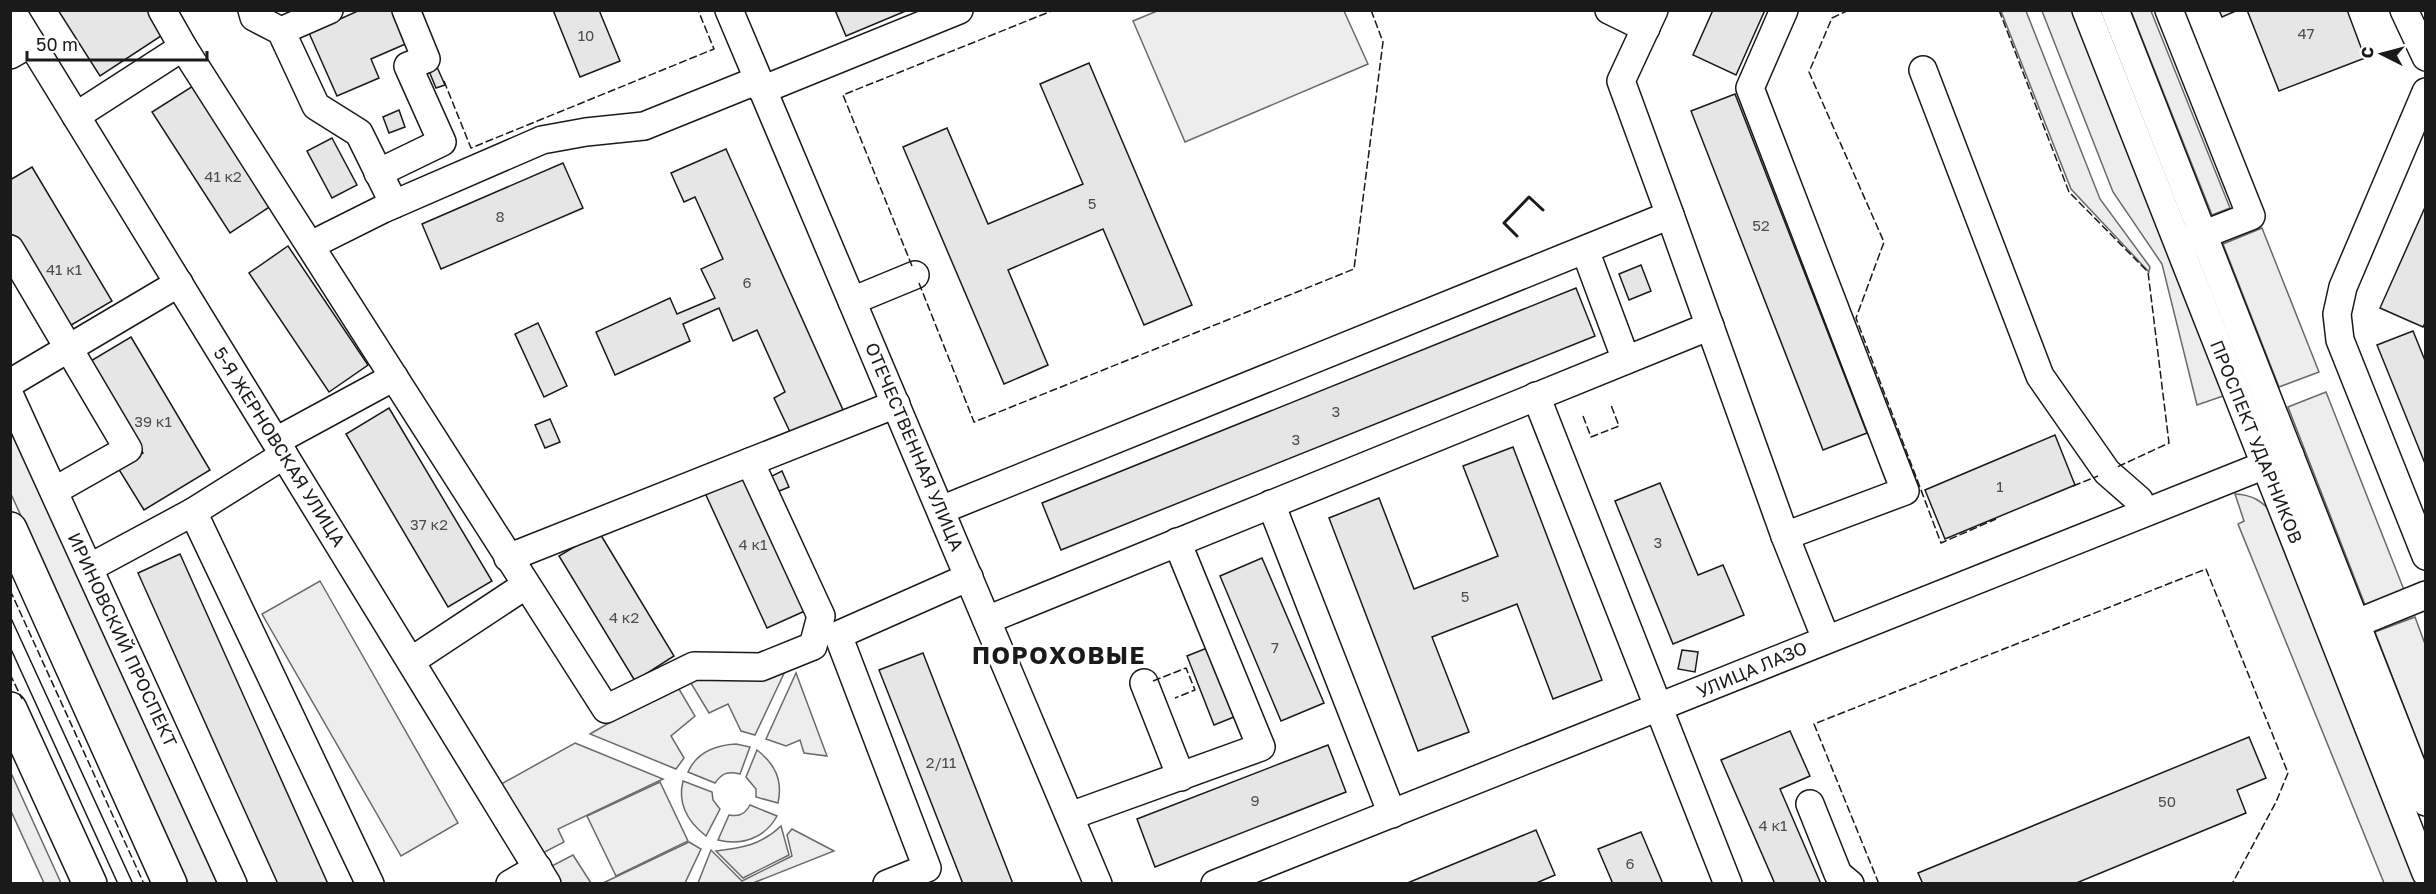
<svg xmlns="http://www.w3.org/2000/svg" width="2436" height="894" font-family="'Golos Text',sans-serif">
  <rect width="100%" height="100%" fill="#fff"/>
  <g fill="#ededed" stroke="#6a6a6a" stroke-width="1.5">
    <path d="M1157,11h187l24,53 -183,78 -52,-121z"/>
    <path d="M2001,11h25l74,188 50,68 -1,5 -78,-83z"/>
    <path d="M2042,11h34l150,384 -29,10 -35,-141 -49,-72z"/>
    <path d="M2131,11h20l79,197 -18,7z"/>
    <path d="M2262,228l57,144 -40,15 -56,-143z"/>
    <path d="M2326,392l80,203 -39,15 -79,-203z"/>
    <path d="M10,428l208,455h-30l-177,-389z"/>
    <path d="M2235,494c17,1 26,6 37,19l145,370h-33l-146,-359 6,-3z"/>
    <path d="M320,581l138,242 -57,33 -139,-242z"/>
    <path d="M2415,617l10,27v117l-50,-129z"/>
    <path d="M788,665l-33,70 -14,-4 -13,-27 -19,9 -23,-38z"/>
    <path d="M796,673l31,83 -23,-3 -4,-13 -14,6 -20,-7z"/>
    <path d="M676,684l19,32 -24,20 13,22 -8,11 -86,-35z"/>
    <path d="M575,743l88,36 -105,50 6,13 -25,13 -43,-68z"/>
    <path d="M736,744l14,3 -10,27c-12,-3 -18,-1 -25,9l-27,-11c9,-20 28,-27 48,-28z"/>
    <path d="M757,750c18,14 26,30 21,53l-22,-6v-8l-10,-12z"/>
    <path d="M10,773h1l50,110h-17l-33,-72z"/>
    <path d="M683,781l29,11 1,8 7,9 -14,27c-18,-14 -29,-31 -23,-55z"/>
    <path d="M660,782l28,59 -72,35 -29,-60z"/>
    <path d="M750,805l27,11c-12,22 -35,30 -59,24l11,-25c10,2 16,-1 21,-10z"/>
    <path d="M781,826l8,29 -46,23 -27,-27c26,-3 45,-6 65,-25z"/>
    <path d="M792,829l42,22 -81,32h-55l13,-33 31,31 50,-25 -5,-21z"/>
    <path d="M689,842l12,7 -16,34h-82z"/>
    <path d="M573,855l18,28h-36l-9,-14z"/>
  </g>
  <g fill="#e6e6e6" stroke="#1a1a1a" stroke-width="1.5">
    <path d="M58,10h92l14,24 -64,42z"/>
    <path d="M360,10h36l14,32 -39,17 8,19 -42,18 -28,-63z"/>
    <path d="M553,10h46l21,51 -40,16z"/>
    <path d="M835,10h73l-62,26z"/>
    <path d="M1713,10h52l-29,65 -43,-20z"/>
    <path d="M2219,10h19l-16,7z"/>
    <path d="M2247,10h100l18,48 -86,33z"/>
    <path d="M1089,63l103,242 -48,20 -41,-96 -95,41 40,95 -44,19 -101,-237 44,-19 41,96 95,-40 -43,-100z"/>
    <path d="M437,67l8,18 -9,3 -7,-17z"/>
    <path d="M193,86l78,120 -41,27 -78,-121z"/>
    <path d="M1735,94l132,339 -44,17 -132,-339z"/>
    <path d="M399,110l6,17 -16,6 -6,-16z"/>
    <path d="M332,138l25,47 -25,13 -25,-47z"/>
    <path d="M726,149l117,261 -52,24 -17,-36 11,-6 -28,-62 -24,11 -14,-33 -36,16 7,17 -75,34 -19,-43 74,-34 7,16 38,-16 -14,-29 22,-10 -28,-62 -11,5 -13,-29z"/>
    <path d="M563,163l20,45 -142,61 -19,-45z"/>
    <path d="M32,167l80,134 -44,26 -55,-92 -3,2v-57z"/>
    <path d="M2426,205v116l-3,6 -43,-19z"/>
    <path d="M288,246l80,119 -39,27 -80,-119z"/>
    <path d="M1641,265l10,26 -22,9 -10,-26z"/>
    <path d="M1576,288l19,48 -534,214 -19,-47z"/>
    <path d="M538,323l29,63 -23,11 -29,-63z"/>
    <path d="M2413,331l13,32v103l-49,-121z"/>
    <path d="M131,337l79,133 -66,40 -26,-42 25,-15 -54,-91z"/>
    <path d="M389,408l103,173 -44,26 -102,-173z"/>
    <path d="M550,419l10,23 -15,6 -10,-23z"/>
    <path d="M2055,435l20,50 -130,54 -20,-49z"/>
    <path d="M1513,447l89,233 -49,19 -36,-95 -85,33 37,95 -51,19 -89,-233 50,-20 35,91 18,-7 66,-26 -35,-90z"/>
    <path d="M782,471l7,16 -12,5 -7,-15z"/>
    <path d="M746,475l61,135 -40,18 -62,-135z"/>
    <path d="M1660,483l38,92 25,-10 21,50 -71,29 -58,-143z"/>
    <path d="M599,532l75,124 -39,25 -76,-125z"/>
    <path d="M180,554l148,330h-50l-49,-108 -91,-203z"/>
    <path d="M1262,558l62,145 -43,18 -61,-145z"/>
    <path d="M1212,646l27,69 -25,10 -27,-69z"/>
    <path d="M1682,650l16,2 -3,20 -17,-3z"/>
    <path d="M923,653l90,231h-50l-63,-161 -21,-53z"/>
    <path d="M1790,731l20,45 -30,13 41,95h-46l-54,-124z"/>
    <path d="M2249,737l17,41 -29,12 9,23 -172,71h-151l-5,-11z"/>
    <path d="M1328,745l18,47 -191,75 -18,-48z"/>
    <path d="M1536,830l19,45 -21,9h-129z"/>
    <path d="M1641,832l22,52h-50l-15,-35z"/>
  </g>
  <g fill="none" stroke-linecap="round" stroke-linejoin="round">
    <g stroke="#1a1a1a" stroke-width="30">
      <g id="minor">
        <path d="M11,10l536,874"/>
        <path d="M252,10l2,7 27,14 35,75 43,27 35,71"/>
        <path d="M729,10l369,874"/>
        <path d="M1609,10l37,18"/>
        <path d="M1654,10l-33,71 49,134"/>
        <path d="M2086,10l340,863"/>
        <path d="M2115,10l311,792"/>
        <path d="M2169,10l82,206 -64,25"/>
        <path d="M2404,10l22,47"/>
        <path d="M281,31l48,-21"/>
        <path d="M183,47l423,662 88,-43 67,1 52,-21 8,-30 -71,-154"/>
        <path d="M10,55l21,-12"/>
        <path d="M1923,70l117,306 67,96 32,28 6,12"/>
        <path d="M762,90l197,-80"/>
        <path d="M2426,92l-83,195 -6,27 3,26 86,216"/>
        <path d="M76,116l107,-69 -21,-37"/>
        <path d="M378,173l64,-31 -34,-76 18,-7 -20,-49"/>
        <path d="M311,245l72,-36 159,-69 44,-8 58,-6 114,-46"/>
        <path d="M10,249l118,200 -74,42"/>
        <path d="M1585,250l41,110"/>
        <path d="M852,301l63,-26"/>
        <path d="M10,383l169,-100"/>
        <path d="M10,396l223,488"/>
        <path d="M1536,396l192,488"/>
        <path d="M276,441l118,-64"/>
        <path d="M1271,504l121,310"/>
        <path d="M941,510l729,-295 115,321 120,-45 -155,-403 34,-78"/>
        <path d="M193,512l177,372"/>
        <path d="M1785,536l41,103"/>
        <path d="M508,558l388,-154"/>
        <path d="M89,568l104,-56 91,-57"/>
        <path d="M987,620l723,-294"/>
        <path d="M2340,630l86,-35"/>
        <path d="M411,661l115,-76"/>
        <path d="M1144,683l37,94"/>
        <path d="M1810,804l28,70 12,10"/>
        <path d="M1070,816l191,-69 -84,-205"/>
        <path d="M510,884l28,-16"/>
        <path d="M887,884l40,-16 -89,-233 131,-58"/>
        <path d="M1215,884l1075,-429"/>
      </g>
    </g>
    <g stroke="#1a1a1a" stroke-width="36">
      <g id="major">
        <path d="M10,529l160,355"/>
        <path d="M10,709l80,175"/>
      </g>
    </g>
    <use href="#minor" stroke="#fff" stroke-width="27"/>
    <use href="#major" stroke="#fff" stroke-width="33"/>
    <g stroke="#1a1a1a" stroke-width="1.5">
      <path d="M10,616l123,268"/>
      <path d="M10,647l108,237"/>
    </g>
    <g stroke="#1a1a1a" stroke-width="1.5" stroke-dasharray="8 3" stroke-linecap="butt">
      <path d="M1849,10l-17,8 -23,54 75,170 -28,76 85,225 55,-24"/>
      <path d="M1999,10l70,182 79,80 21,171 -52,24"/>
      <path d="M444,81l27,67 243,-99 -16,-39"/>
      <path d="M912,266l-69,-171 211,-85"/>
      <path d="M919,283l55,139 380,-153 29,-227 -12,-32"/>
      <path d="M1583,416l8,21 28,-11 -8,-21"/>
      <path d="M2073,486l25,-10"/>
      <path d="M10,590l134,294"/>
      <path d="M10,674l12,25"/>
      <path d="M1153,681l33,-13 9,22 -20,8"/>
      <path d="M1879,884l-65,-160 392,-155 82,204 -12,29 -44,82"/>
    </g>
    <path stroke="#1a1a1a" stroke-width="3" d="M1517,236l-13,-13 25,-26 14,13"/>
  </g>
  <g text-anchor="middle" stroke-width="4.5" stroke-linejoin="round" paint-order="stroke">
    <g font-size="15" fill="#4d4d4d">
      <text x="2306" y="39">47</text>
      <text x="586" y="41">10</text>
      <text x="223" y="182">41 к2</text>
      <text x="1092" y="209">5</text>
      <text x="500" y="222">8</text>
      <text x="1761" y="231">52</text>
      <text x="64" y="275">41 к1</text>
      <text x="747" y="288">6</text>
      <text x="1336" y="417">3</text>
      <text x="153" y="427">39 к1</text>
      <text x="1296" y="445">3</text>
      <text x="2000" y="492">1</text>
      <text x="429" y="530">37 к2</text>
      <text x="1658" y="548">3</text>
      <text x="753" y="550">4 к1</text>
      <text x="1465" y="602">5</text>
      <text x="624" y="623">4 к2</text>
      <text x="1275" y="653">7</text>
      <text x="941" y="768">2/11</text>
      <text x="1255" y="806">9</text>
      <text x="2167" y="807">50</text>
      <text x="1773" y="831">4 к1</text>
      <text x="1630" y="869">6</text>
    </g>
    <g font-size="18" fill="#1a1a1a" stroke="#fff">
      <text transform="translate(2256 442) rotate(68)" y="6">ПРОСПЕКТ УДАРНИКОВ</text>
      <text transform="translate(279 447) rotate(58)" y="6">5-Я ЖЕРНОВСКАЯ УЛИЦА</text>
      <text transform="translate(914 447) rotate(67)" y="6">ОТЕЧЕСТВЕННАЯ УЛИЦА</text>
      <text transform="translate(122 640) rotate(65)" y="6">ИРИНОВСКИЙ ПРОСПЕКТ</text>
      <text transform="translate(1752 670) rotate(-23)" y="6">УЛИЦА ЛАЗО</text>
    </g>
    <g font-size="24" font-weight="bold" letter-spacing="1.5" fill="#1a1a1a" stroke="#fff">
      <text x="1059" y="664">ПОРОХОВЫЕ</text>
    </g>
  </g>
  <rect width="2436" height="894" fill="none" stroke="#1a1a1a" stroke-width="24"/>
  <g transform="translate(2382 54) rotate(276)" stroke="#ffffff" stroke-width="4.5" paint-order="stroke">
  <path d="M0-4.5L10 22L0 15L-10 22Z" fill="#1a1a1a"/>
  <text y="-9" font-size="16" font-weight="bold" text-anchor="middle" fill="#1a1a1a">С</text>
  </g>
  <path d="M27 51v9h180v-9" fill="none" stroke="#1a1a1a" stroke-width="3"/>
  <text x="36" y="51" font-size="18" fill="#1a1a1a" stroke="#ffffff" stroke-width="4.5" paint-order="stroke">50 m</text>
</svg>
